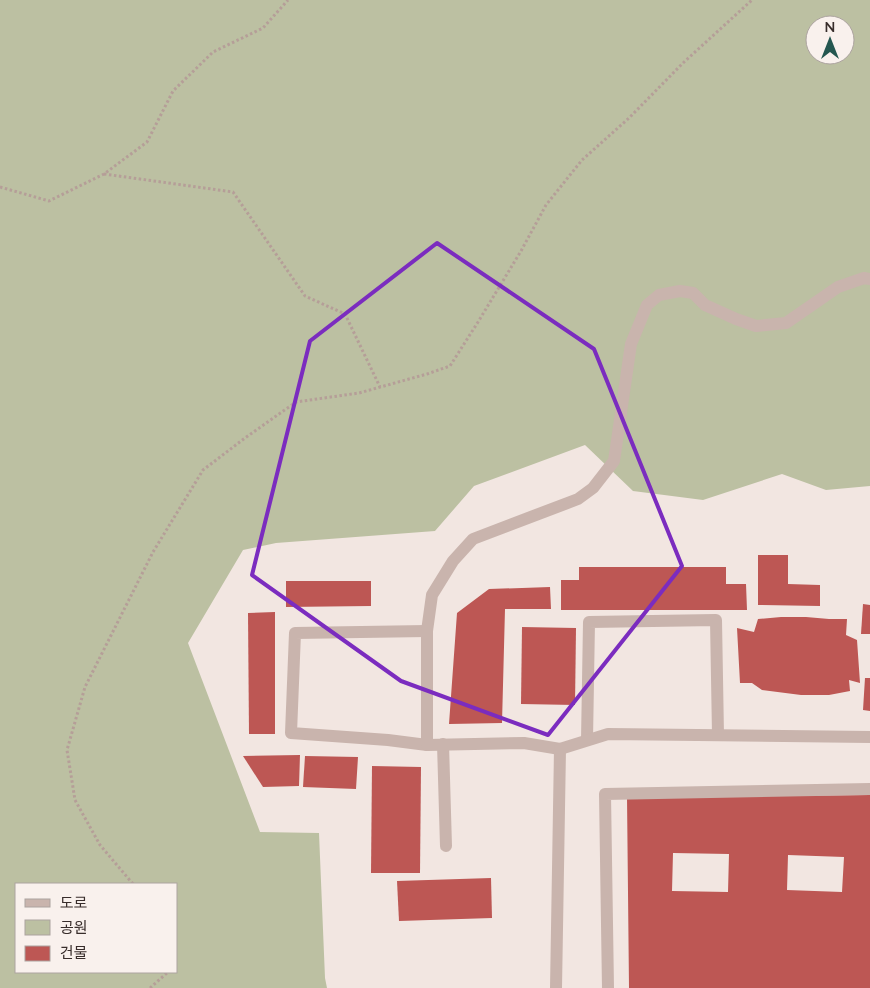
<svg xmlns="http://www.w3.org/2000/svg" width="870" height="988" font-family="Lato,'Noto Sans KR',sans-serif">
  <rect width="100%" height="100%" fill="#f2e6e1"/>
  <path fill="#bcc0a2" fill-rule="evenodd" d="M0,0h870v486l-44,4 -44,-16 -79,26 -70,-9 -48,-46 -111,41 -39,45 -159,12 -33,7 -55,93 72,189 59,1 6,145 2,10h-327zM815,25h30v30h-30zM16,884h160v88h-160z"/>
  <g fill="#bd5754" fill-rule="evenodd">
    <path d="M758,555h30v29l32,1v21l-62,-1z"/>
    <path d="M579,567h147v17h20l1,26h-186v-30h18z"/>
    <path d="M286,581h85v25l-85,1z"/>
    <path d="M550,587l1,22h-46l-3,114 -53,1 8,-111 32,-24z"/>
    <path d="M863,604l7,1v29h-9z"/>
    <path d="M275,612v122h-26l-1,-121z"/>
    <path d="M781,617h25l23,2h18l-1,16 11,5 3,43 -11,-3 1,11 -21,4h-28l-39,-5 -10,-7h-12l-3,-55 17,4 4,-13z"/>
    <path d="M522,627l54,1 -1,77 -54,-1z"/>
    <path d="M865,678h5v33l-7,-1z"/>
    <path d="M300,755l-1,31 -36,1 -20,-31z"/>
    <path d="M305,756l53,1 -2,32 -53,-2z"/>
    <path d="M372,766l49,1 -1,106h-49z"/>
    <path d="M870,795v193h-241l-2,-191zM673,853l56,1 -1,38 -56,-1zM788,855l56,2 -2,35 -55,-2z"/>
    <path d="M491,878l1,40 -93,3 -2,-40z"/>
  </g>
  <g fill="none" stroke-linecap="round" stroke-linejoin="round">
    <g stroke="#b59e98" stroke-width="3" stroke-dasharray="2.5 2.5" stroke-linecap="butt">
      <path d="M104,174l129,18 72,104 40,18 35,73"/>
      <path d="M0,187l49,14 55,-27 43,-32 26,-51 40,-39 50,-24 25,-28"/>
      <path d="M133,884l-33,-39 -25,-45 -8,-50 18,-63 68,-135 50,-82 42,-32 51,-36 63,-9 68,-19 23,-8 28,-44 43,-71 25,-46 36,-45 47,-42 54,-55 69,-63"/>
      <path d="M150,988l18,-16"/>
    </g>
    <g stroke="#c9b4ad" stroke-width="12">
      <path d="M427,631l-132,2 -4,100 97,7 39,5"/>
      <path d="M587,740l2,-118 127,-2 2,115"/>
      <path d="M443,744l3,102"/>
      <path d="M560,749l-36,-6 -97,2v-114l5,-36 21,-34 20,-22 105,-40 15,-11 21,-27 17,-117 16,-39 12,-10 21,-4 13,2 12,12 31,14 20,7 30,-3 52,-36 26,-9 6,1"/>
      <path d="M556,988l4,-239 48,-15 262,3"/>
      <path d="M608,988l-3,-194 265,-5"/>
    </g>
  </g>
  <path fill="none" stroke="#7b2cbf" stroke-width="4" stroke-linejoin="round" d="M437,243l157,106 88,217 -134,169 -147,-54 -149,-106 58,-234z"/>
  <rect x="15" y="883" width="162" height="90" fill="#f9f1ed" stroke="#aca39f"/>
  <rect x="25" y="899" width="25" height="8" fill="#c9b4ad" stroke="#aca39f"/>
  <text x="60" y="908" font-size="15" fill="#382d2b">도로</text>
  <rect x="25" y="920" width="25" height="15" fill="#bcc0a2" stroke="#aca39f"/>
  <text x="60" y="933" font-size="15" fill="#382d2b">공원</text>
  <rect x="25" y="946" width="25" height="15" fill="#bd5754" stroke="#aca39f"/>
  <text x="60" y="958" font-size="15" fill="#382d2b">건물</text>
  <g transform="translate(830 40)"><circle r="24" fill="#f9f1ed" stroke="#aca39f"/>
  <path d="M0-4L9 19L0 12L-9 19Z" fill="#245750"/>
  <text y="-8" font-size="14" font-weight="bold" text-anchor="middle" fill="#382d2b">N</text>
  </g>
</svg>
